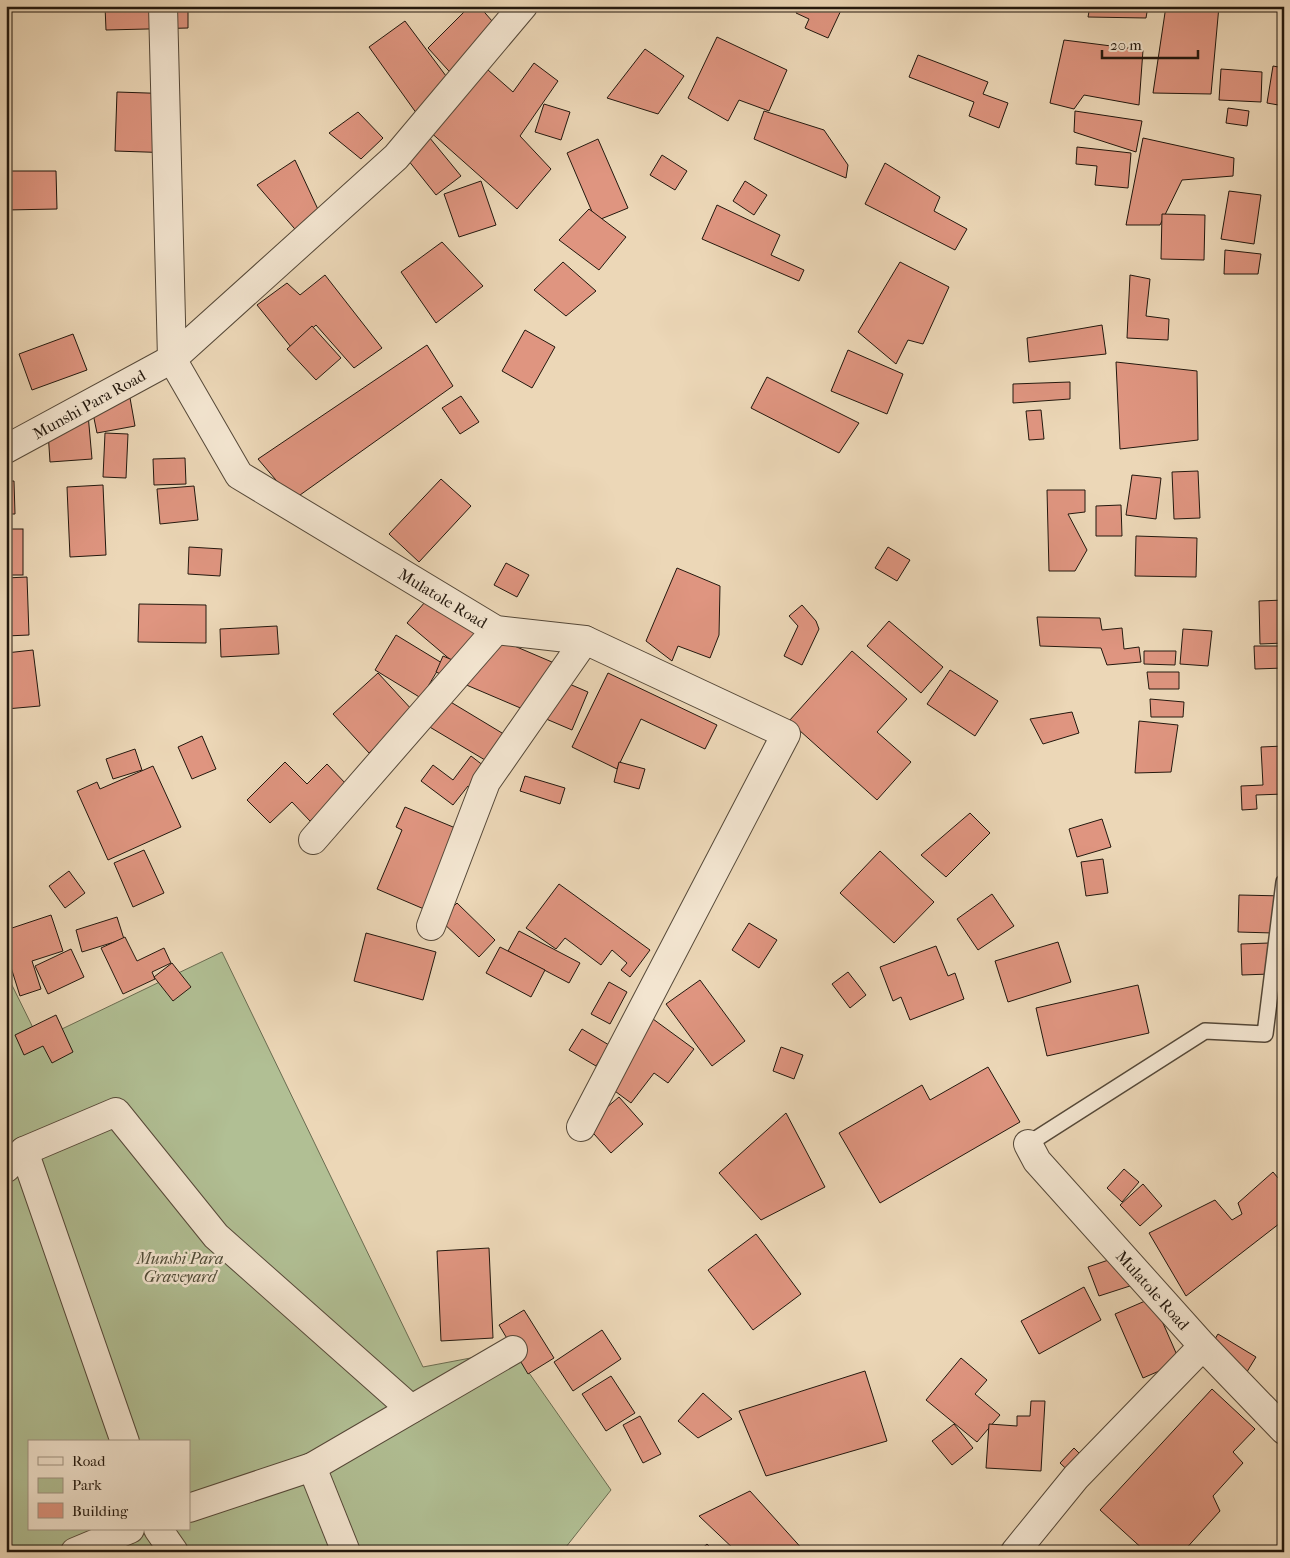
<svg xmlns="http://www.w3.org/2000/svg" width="1290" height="1558" font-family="'IM FELL French Canon',serif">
  <rect width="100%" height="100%" fill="#ecd7b7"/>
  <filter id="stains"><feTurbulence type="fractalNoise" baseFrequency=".004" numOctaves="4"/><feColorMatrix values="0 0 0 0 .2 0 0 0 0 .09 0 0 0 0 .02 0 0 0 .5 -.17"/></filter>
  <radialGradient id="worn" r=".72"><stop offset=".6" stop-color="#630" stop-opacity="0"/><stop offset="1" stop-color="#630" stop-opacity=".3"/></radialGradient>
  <path fill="#b1bf94" stroke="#6a6c51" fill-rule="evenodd" d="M222,952l201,415 90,-17 98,140 -49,62h-556v-579l33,67zM29,1442h160v87h-160z"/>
  <g fill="#df9580" stroke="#23180e">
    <path d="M105,6h83v22l-82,2z"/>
    <path d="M470,6h9l20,23 -42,51 -29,-32z"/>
    <path d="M799,6h44l-15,32 -23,-10 4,-9 -13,-6z"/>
    <path d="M1090,6h58l-2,12 -58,-1z"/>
    <path d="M1166,6h53l-8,88 -58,-1z"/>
    <path d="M405,21l47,63 -30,37 -53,-74z"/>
    <path d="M717,37l70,33 -18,41 -30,-11 -11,21 -40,-23z"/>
    <path d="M1064,40l79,10 -4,55 -55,-10 -10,14 -24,-6z"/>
    <path d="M645,49l39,27 -26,38 -51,-16z"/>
    <path d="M918,55l70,27 -5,12 25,9 -9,25 -30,-12 5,-14 -65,-25z"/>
    <path d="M534,63l24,18 -38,55 31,33 -34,40 -89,-79 60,-60 25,22z"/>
    <path d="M1273,66l11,2v38l-17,-3z"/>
    <path d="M1221,69l41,3 -1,30 -42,-2z"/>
    <path d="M117,92l60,2 -2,59 -60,-2z"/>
    <path d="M544,104l26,8 -9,28 -26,-8z"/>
    <path d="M1228,108l21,3 -2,15 -21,-3z"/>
    <path d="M764,111l60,19 24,35 -2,13 -92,-39z"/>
    <path d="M1075,111l67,10 -6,31 -62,-20z"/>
    <path d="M358,112l25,26 -22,21 -32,-26z"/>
    <path d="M420,126l41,50 -25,19 -40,-50z"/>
    <path d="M1143,138l91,20 -1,18 -51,4 -22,45h-34z"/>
    <path d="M598,139l30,69 -32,13 -29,-68z"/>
    <path d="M1077,147l54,6 -3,35 -33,-3 2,-19 -21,-2z"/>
    <path d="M662,155l25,16 -12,19 -25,-15z"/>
    <path d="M295,160l27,58 -22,17 -43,-50z"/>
    <path d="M885,163l55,34 -6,14 33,18 -12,21 -90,-46z"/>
    <path d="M6,171h50l1,38 -51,1z"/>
    <path d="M481,181l15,44 -37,12 -15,-43z"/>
    <path d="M745,181l22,14 -13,20 -21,-14z"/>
    <path d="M1229,191l32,4 -7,49 -33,-5z"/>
    <path d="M717,205l63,30 -9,20 33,15 -5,11 -97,-42z"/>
    <path d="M589,209l37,28 -27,33 -40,-30z"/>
    <path d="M1162,214l43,1 -1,45 -43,-1z"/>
    <path d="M442,242l41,44 -47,37 -35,-51z"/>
    <path d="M1225,250l36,4 -3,20h-34z"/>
    <path d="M563,262l33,29 -30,25 -32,-26z"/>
    <path d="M900,262l49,25 -26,57 -15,-4 -12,24 -38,-32z"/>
    <path d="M325,275l57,73 -28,20 -38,-43 -25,22 -34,-42 30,-22 13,12z"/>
    <path d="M1130,275l20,4 -4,37 23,3 -1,21 -41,-2z"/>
    <path d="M1102,325l4,29 -77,8 -2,-24z"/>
    <path d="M312,326l29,32 -25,22 -29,-31z"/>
    <path d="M525,330l30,17 -23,41 -30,-17z"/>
    <path d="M73,334l14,36 -55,20 -13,-36z"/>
    <path d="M427,345l26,41 -160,114 -35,-41z"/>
    <path d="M848,350l55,24 -16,40 -56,-23z"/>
    <path d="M1116,362l81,9 1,69 -78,9z"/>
    <path d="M767,377l92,46 -20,30 -88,-45z"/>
    <path d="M127,381l8,45 -38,7 -9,-44z"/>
    <path d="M1070,382v17l-57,4v-19z"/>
    <path d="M461,396l18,26 -19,12 -18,-26z"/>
    <path d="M1041,410l3,29 -15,1 -3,-29z"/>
    <path d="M88,414l4,45 -42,3 -3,-46z"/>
    <path d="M105,433l23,1 -2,44 -23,-1z"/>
    <path d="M185,458l1,26 -32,1 -1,-26z"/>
    <path d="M1198,471l2,47 -26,1 -2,-47z"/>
    <path d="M1132,475l29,3 -5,41 -30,-4z"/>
    <path d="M441,479l30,27 -52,56 -30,-28z"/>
    <path d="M6,481h8l1,33h-9z"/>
    <path d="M103,485l3,70 -36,2 -3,-70z"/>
    <path d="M194,486l4,34 -38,4 -3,-35z"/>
    <path d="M1047,490h38v22l-17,2 19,36 -12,21h-26z"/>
    <path d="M1121,505l1,31h-26v-30z"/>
    <rect x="6" y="529" width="17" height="46"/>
    <path d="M1136,536l61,2 -1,39 -61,-1z"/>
    <path d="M189,547l33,2 -2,27 -32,-2z"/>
    <path d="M888,547l22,13 -13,21 -22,-13z"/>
    <path d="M506,563l23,12 -12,22 -23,-12z"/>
    <path d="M677,568l43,18 -1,49 -9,23 -32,-12 -6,15 -26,-20z"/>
    <path d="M27,577l2,58 -23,1v-58z"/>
    <path d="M431,595l58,48 -24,29 -58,-49z"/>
    <path d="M1284,600v43l-24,1 -1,-43z"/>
    <path d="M139,604l67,1v38l-68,-1z"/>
    <path d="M802,605l14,16 3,8 -17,36 -18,-9 14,-30 -9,-10z"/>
    <path d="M1037,617l63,1 2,12 20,-2 2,21 15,-2 2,15 -34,3 -6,-17 -61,-2z"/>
    <path d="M889,621l54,46 -22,26 -54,-47z"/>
    <path d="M277,626l2,28 -58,3 -1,-28z"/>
    <path d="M1183,629l29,2 -4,35 -28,-2z"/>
    <path d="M396,635l46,28 -21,35 -46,-28z"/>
    <path d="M491,636l82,35 -6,12 21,9 -16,38 -136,-58 7,-16 33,14z"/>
    <path d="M1254,646h30v22l-29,1z"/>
    <path d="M33,650l7,56 -34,3v-56z"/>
    <path d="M852,651l55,48 -30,33 34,30 -34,38 -88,-79z"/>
    <path d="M1144,651h32l-1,14 -31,-1z"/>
    <path d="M950,670l48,31 -23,35 -48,-32z"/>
    <path d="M1147,672h32v17h-30z"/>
    <path d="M378,673l36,39 -45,41 -36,-39z"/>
    <path d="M608,673l109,52 -12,24 -64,-30 -24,50 -45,-22z"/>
    <path d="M439,695l68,41 -17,27 -67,-40z"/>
    <path d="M1150,699l34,3 -1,15h-32z"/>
    <path d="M1072,712l7,21 -36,11 -13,-25z"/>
    <path d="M6,721h4l1,29h-5z"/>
    <path d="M1139,721l39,4 -7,47 -36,1z"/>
    <path d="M202,736l14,33 -24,10 -14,-32z"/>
    <path d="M1284,746v48l-28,1 1,14 -15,1 -1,-24 22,-1 -2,-38z"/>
    <path d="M135,749l7,21 -29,9 -7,-20z"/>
    <path d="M471,756l26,20 -15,20 -14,-10 -15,19 -32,-24 12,-16 20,15z"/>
    <path d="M285,762l22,22 20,-20 20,21 -37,36 -18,-19 -22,21 -23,-23z"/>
    <path d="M619,762l26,7 -6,20 -25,-7z"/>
    <path d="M6,764h5l-2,73h-3z"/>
    <path d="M153,766l28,61 -73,33 -31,-69 20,-9 3,7z"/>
    <path d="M525,776l40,12 -5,16 -40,-13z"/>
    <path d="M405,807l60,25 -34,80 -54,-23 25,-59 -6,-3z"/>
    <path d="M970,813l20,20 -44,44 -25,-22z"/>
    <path d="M1102,819l9,28 -34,10 -8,-28z"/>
    <path d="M144,850l20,43 -31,14 -19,-44z"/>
    <path d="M880,851l54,51 -40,41 -54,-50z"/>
    <path d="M1103,859l5,34 -22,3 -5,-34z"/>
    <path d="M69,871l16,22 -20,15 -16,-22z"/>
    <path d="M559,884l91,66 -20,27 -9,-7 6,-7 -15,-13 -11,15 -36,-27 -9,11 -30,-21z"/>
    <path d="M992,894l22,32 -36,24 -21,-31z"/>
    <path d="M1239,895l45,1v71l-12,-1 1,-33 -35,-1z"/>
    <path d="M457,903l38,37 -16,17 -39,-37z"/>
    <path d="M51,915l12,36 -31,10 9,28 -21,7 -11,-35 2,-1 -5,-14v-16z"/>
    <path d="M117,917l7,22 -42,13 -6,-22z"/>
    <path d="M749,923l28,17 -18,28 -27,-18z"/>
    <path d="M519,931l61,32 -11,20 -61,-32z"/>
    <path d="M366,933l70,19 -13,48 -69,-19z"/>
    <path d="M125,937l12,24 27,-13 7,15 -19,9 3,7 -32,15 -22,-46z"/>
    <path d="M1058,942l13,40 -63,20 -13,-41z"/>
    <path d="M1269,943l1,31 -28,1 -1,-31z"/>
    <path d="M936,946l12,30 7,-3 9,26 -54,21 -9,-23 -8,4 -13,-34z"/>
    <path d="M500,947l45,23 -14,27 -45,-24z"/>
    <path d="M71,949l13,28 -36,17 -13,-28z"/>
    <path d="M172,963l19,24 -18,14 -19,-24z"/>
    <path d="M848,972l18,23 -16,13 -18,-24z"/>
    <path d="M700,980l45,61 -33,25 -46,-62z"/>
    <path d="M609,982l18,10 -17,32 -19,-10z"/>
    <path d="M1138,985l11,48 -102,23 -11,-48z"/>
    <path d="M56,1015l17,37 -21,11 -9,-17 -19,9 -9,-20z"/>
    <path d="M653,1019l41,30 -26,34 -14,-10 -23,30 -27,-20z"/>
    <path d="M582,1029l27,16 -13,21 -27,-16z"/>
    <path d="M781,1047l22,8 -9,24 -21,-8z"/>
    <path d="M988,1067l32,55 -140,81 -41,-70 83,-48 8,15z"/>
    <path d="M619,1097l24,27 -32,29 -25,-28z"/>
    <path d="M786,1113l39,74 -64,33 -42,-47z"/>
    <path d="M1124,1169l15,13 -17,20 -15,-14z"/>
    <path d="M1273,1172l11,13v35l-98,76 -37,-63 66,-33 17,20 10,-6 -4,-11z"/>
    <path d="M1143,1184l19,22 -22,20 -20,-21z"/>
    <path d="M756,1234l45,60 -48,36 -45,-60z"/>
    <path d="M489,1248l4,90 -52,3 -4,-90z"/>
    <path d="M1123,1255l10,30 -34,11 -11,-29z"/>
    <path d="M1084,1287l17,33 -62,34 -18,-33z"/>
    <path d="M1152,1298l28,64 -37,16 -28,-64z"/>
    <path d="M524,1310l30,48 -26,16 -29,-49z"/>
    <path d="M602,1330l19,29 -48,32 -19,-29z"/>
    <path d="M1218,1334l38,23 -11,18 -38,-23z"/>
    <path d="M961,1358l26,22 -12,14 25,21 -23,27 -51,-42z"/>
    <path d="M865,1371l22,70 -121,35 -27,-65z"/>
    <path d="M611,1376l24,37 -29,18 -24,-37z"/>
    <path d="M1212,1389l43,40 -22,23 10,11 -30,33 7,15 -37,41h-37l-46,-42z"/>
    <path d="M703,1393l29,26 -34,19 -20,-17z"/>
    <path d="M1031,1401h14l-4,70 -55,-3 3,-44 28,2v-10h13z"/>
    <path d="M640,1416l21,38 -18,9 -20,-38z"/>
    <path d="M954,1424l19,24 -21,17 -20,-24z"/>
    <path d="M1074,1448l16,16 -14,14 -16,-15z"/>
    <path d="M750,1491l55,61h-68l-38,-36z"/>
    <path d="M707,1544l8,8h-17z"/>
  </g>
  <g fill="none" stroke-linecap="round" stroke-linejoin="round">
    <g stroke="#554838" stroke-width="18">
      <path id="service" d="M1028,1144l177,-113 60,3 19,-152"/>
    </g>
    <g stroke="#554838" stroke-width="30">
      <g id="minor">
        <path d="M163,6l9,353 67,116 257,155 89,10 201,94 -205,393"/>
        <path d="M6,449l166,-90 224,-202 127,-151"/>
        <path d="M313,840l183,-210"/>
        <path d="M431,926l55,-144 99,-142"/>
        <path d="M1028,1144l9,17 166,185 81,84"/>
        <path d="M24,1151l101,291"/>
        <path d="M6,1168l18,-17 92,-39 100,124 195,173"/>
        <path d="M312,1467l34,85"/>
        <path d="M189,1508l123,-41 201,-117"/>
        <path d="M158,1529l16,23"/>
        <path d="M75,1552l55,-23"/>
        <path d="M1015,1552l61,-75 127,-131"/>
      </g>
    </g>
    <use href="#service" stroke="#f3e5d0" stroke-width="15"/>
    <use href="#minor" stroke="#f3e5d0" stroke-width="28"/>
  </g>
  <g text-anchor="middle" stroke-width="5" stroke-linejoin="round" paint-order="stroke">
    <g font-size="16" fill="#23180e" stroke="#f3e5d0">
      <text transform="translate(89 404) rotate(-29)" y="6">Munshi Para Road</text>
      <text transform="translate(443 598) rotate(31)" y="6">Mulatole Road</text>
      <text transform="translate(1153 1290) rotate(48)" y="6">Mulatole Road</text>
    </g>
    <g font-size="16" font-style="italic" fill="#4e4a36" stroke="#f3e5d0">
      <text x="180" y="1264">Munshi Para<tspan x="180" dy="18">Graveyard</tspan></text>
    </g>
  </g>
  <rect width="1290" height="1558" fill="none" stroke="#ecd7b7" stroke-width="25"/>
  <rect x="8" y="8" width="1275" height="1543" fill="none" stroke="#23180e" stroke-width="2.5"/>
  <rect x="12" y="12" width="1265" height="1533" fill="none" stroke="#23180e"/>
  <rect x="28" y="1440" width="162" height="90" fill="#f3e5d0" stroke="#a09382"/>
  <rect x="38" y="1457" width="25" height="8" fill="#f3e5d0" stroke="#a09382"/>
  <text x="72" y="1466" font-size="15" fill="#23180e">Road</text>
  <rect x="38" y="1478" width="25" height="15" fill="#b1bf94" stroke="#a09382"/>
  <text x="72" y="1490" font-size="15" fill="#23180e">Park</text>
  <rect x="38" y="1503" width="25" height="15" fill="#df9580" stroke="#a09382"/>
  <text x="72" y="1516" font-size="15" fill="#23180e">Building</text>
  <path d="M1102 50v8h96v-8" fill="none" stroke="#23180e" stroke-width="2.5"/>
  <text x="1110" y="50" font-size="15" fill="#23180e" stroke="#f3e5d0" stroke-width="4" paint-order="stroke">20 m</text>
  <rect width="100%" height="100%" filter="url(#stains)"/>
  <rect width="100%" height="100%" fill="url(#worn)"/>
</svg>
